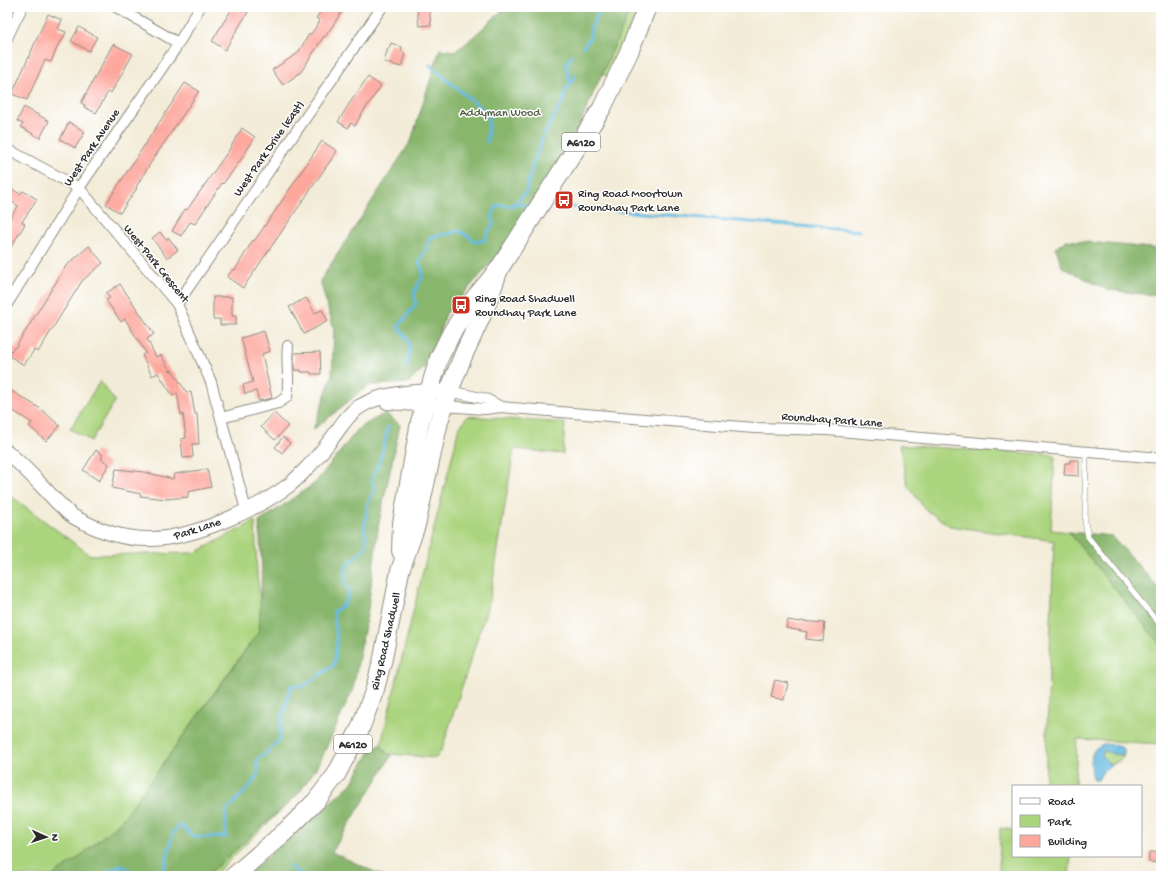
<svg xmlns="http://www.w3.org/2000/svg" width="1168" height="883" font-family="'Gochi Hand',sans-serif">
  <rect width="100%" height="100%" fill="#fff"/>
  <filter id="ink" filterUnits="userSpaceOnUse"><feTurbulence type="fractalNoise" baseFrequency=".025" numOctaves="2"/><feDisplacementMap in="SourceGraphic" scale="8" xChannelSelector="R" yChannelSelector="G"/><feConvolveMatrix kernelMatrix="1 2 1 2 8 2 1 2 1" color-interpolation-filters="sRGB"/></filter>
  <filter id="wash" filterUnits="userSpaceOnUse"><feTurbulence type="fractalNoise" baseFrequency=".012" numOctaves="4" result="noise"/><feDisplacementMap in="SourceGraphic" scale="16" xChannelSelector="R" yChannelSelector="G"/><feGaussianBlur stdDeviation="0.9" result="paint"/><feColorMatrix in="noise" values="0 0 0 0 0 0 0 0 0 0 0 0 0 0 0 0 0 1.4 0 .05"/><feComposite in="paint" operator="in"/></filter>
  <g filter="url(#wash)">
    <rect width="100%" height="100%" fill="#f3ecd8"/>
    <g fill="#abd47e" stroke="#6b8054">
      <path d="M630,7h8l-27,70 -9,-3 26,-59z"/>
      <path d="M100,381l15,20 -24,40 -21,-12z"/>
      <path d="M467,416l98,7 -2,31 -49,-5 -24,150 -48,150 -6,9 -47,-4h-2l-6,-10 42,-173 31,-122 4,-19z"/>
      <path d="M899,445l156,10 -4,75 18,2 92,114v98l-84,-5 -2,47h-30l9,-245 -104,-15 -25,-17 -17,-23z"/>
      <path d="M7,493l83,62 105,-2 60,-32 2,54 5,38 -3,18 -137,189 -45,39 -25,17h-45z"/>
      <path d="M1103,751h3l7,3 11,1 -4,6 -8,3 -5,-2 -5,-5z"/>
      <path d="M299,793l-86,83h-7l8,-7z"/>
      <path d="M1000,828l13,2v26h58l-2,20h-70z"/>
    </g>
    <g fill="#88b66d" stroke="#5a704c">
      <path d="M506,7h124l-2,8 -52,117 -58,100 -72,82 -18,50 -20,19 -39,2 -56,45 19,-55 2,-46 -14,-48 91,-140 29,-92 14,2 9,-5z"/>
      <path d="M1066,240l95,9v47l-53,-6 -46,-23 -6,-19z"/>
      <path d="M385,413l15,12 -21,97 -11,87 -15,80 -34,75 -20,29 -93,83h-154l25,-17 45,-39 137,-188 3,-62 -3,-48 56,-39 44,-55z"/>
      <path d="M1069,532l43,4 49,55v55z"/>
      <path d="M381,744l6,10 5,1 -60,97 51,24h-138l106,-92 18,-31z"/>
    </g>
    <path fill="#64bae1" stroke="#487286" d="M1103,744l13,1 8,4v6l-11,-1 -7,-3h-3l-1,6 5,5 5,2 -9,7 -5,9h-4c-3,-5 -4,-23 -1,-28 2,-4 7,-6 10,-8z"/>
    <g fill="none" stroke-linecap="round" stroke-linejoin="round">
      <g stroke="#64bae1" stroke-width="3">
        <path d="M583,47l7,-9v-8l11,-23"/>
        <path d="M430,65c19,18 40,33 59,50l-2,27"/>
        <path d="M570,83l-4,-19 6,-9"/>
        <path d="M513,205h19"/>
        <path d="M571,207l289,24"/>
        <path d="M406,367c5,-21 7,-24 -8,-40l18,-23c-1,-4 -2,-7 -2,-10 4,-15 14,-14 5,-32l7,-12 4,-13c10,-2 20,-3 29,-6l9,5 8,6 9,-2 4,-10 5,-6 -2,-5 3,-11 4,-3 13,1 14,-14 4,-18 13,-38 21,-36v-6l11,-18"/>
        <path d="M289,866l14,10"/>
        <path d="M103,876l8,-6 10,-5 18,11"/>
        <path d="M150,876l5,-1 10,-8 8,-34 7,-8 14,12h32v-26l25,-26 7,-11 -1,-15 7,-4 15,-15 3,-24 4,-9 2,-12 4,-10 10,2 32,-22c2,-12 4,-23 2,-35 0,-7 -3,-11 -2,-19l9,-5 7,-14 -5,-10 1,-16 20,-19v-9l-2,-11 2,-9 1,-13 8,-16 -4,-9 10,-23 7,-30"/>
      </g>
    </g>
    <g id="blocks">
      <g fill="#fda79d">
        <path d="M233,7h18l-26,43 -13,-9z"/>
        <path d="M324,7h21l-20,30 -1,-1 -23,36 -18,13 -11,-15 26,-17 11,-19h2l9,-13 -4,-3z"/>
        <path d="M429,7l2,18 -12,1 -2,-18z"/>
        <path d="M48,14l14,6 -4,9 8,3 -4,9h-2l-9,21 -6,-2 -18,40 -15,-6z"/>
        <path d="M79,27l18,10 -8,14 -18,-10z"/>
        <path d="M391,43l11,4 -1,4 4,2 -4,14 -17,-5 4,-14h1z"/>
        <path d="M113,44l20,10 -22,39 -3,-1 -12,21 -12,-6 1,-2 -4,-2z"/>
        <path d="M368,77l13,9 -20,29 -6,11 -4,-3 -3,5 -10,-6 11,-18z"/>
        <path d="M185,83l14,8 -49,73 -14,23 1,1 -17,25 -14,-9z"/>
        <path d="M24,107l25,14 -9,17 -19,-11 2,-3 -6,-3z"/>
        <path d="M69,122l16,10 -10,16 -15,-9z"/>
        <path d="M242,128l13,9 -13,21 -19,26 -1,-1 -27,41 -5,-2 -9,14 -9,-5 13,-22 2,1 42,-60z"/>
        <path d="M322,141l15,10 -94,137 -16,-11 6,-8 2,1 18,-30 1,1 17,-24z"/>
        <path d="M7,186l13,8 3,-3 14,8 -15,23 3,2 -18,30v-31l11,-17 -11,-8z"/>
        <path d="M160,232l6,8 2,-3 10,13 -11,8 -15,-20z"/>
        <path d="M89,246l14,17 -21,18 -44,71 -4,-2 -10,15 -16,-10 6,-8 1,1 51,-82z"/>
        <path d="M120,284l34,50 -7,5 9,18 5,-2 9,16 2,-1 15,23 4,-1 4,22h2l2,30h-7l1,13 -10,1 -2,-19 5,-1 -3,-24 -2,1 -4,-22 -4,3 -15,-23 -6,3 -10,-21 4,-2 -21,-34 -4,3 -15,-22 4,-2 -4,-5z"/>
        <path d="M213,297h19v19h4v9h-16v-6h-7z"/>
        <path d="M306,298l9,15 7,-3 6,11 -24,13 -15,-27z"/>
        <path d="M264,331l6,20 -8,3 10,44 -13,3 -3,-10 -11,3 -2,-9 10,-3 -12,-44z"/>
        <path d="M320,352l1,22h-10v-2h-10v-2h-7v-17z"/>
        <path d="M7,388l34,21 19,17 -14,15 -17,-15 3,-3 -25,-16z"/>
        <path d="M274,413l14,13 -13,14 -14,-13z"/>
        <path d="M283,437l7,6 -8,10 -7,-6z"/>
        <path d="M96,450l7,5 -2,4 8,5 -10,17 -16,-11z"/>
        <path d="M1070,460h9v16l-15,-1 1,-12h5z"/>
        <path d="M116,469l28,3 29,7 1,-5 33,-5 4,18 -23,5v5l-21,2 -27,-3 1,-2 -29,-6z"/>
        <path d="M788,620l12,2v-1l25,2 -2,18 -17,-2 1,-7 -21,-4z"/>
        <path d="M775,680l13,3 -4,17 -13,-3z"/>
        <path d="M1149,852h12l-1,11 -11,-1z"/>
      </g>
    </g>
  </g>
  <g filter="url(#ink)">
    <use href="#blocks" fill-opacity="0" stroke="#8f8c82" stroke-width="1"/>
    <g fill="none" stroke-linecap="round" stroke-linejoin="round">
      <g stroke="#8f8c82" stroke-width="6">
        <path id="lane" d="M1086,452l-1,70 3,15 73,89"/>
      </g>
      <g stroke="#8f8c82" stroke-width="12">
        <g id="street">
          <path d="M116,7l62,36"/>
          <path d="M7,38l15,-31"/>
          <path d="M7,149l72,39 98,116 34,78 35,128"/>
          <path d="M7,304l72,-116 96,-139 25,-42"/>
          <path d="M177,304l205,-297"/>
          <path d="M449,391l37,8 15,8"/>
          <path d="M444,406l41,3 16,-2 253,21 73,2 334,28"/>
          <path d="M221,418l57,-15 9,-6c3,-16 -1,-34 1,-51"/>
        </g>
      </g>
      <g stroke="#8f8c82" stroke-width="16">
        <g id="secondary">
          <path d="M387,402l47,3"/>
          <path d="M7,452c18,15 33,32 49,49 6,5 11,12 18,16 23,13 51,23 78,22 42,-1 103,-29 136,-53 7,-5 14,-13 20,-19 9,-9 17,-20 25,-30 8,-11 15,-23 26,-30 23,-14 53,-15 79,-16"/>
        </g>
      </g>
      <g stroke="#8f8c82" stroke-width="20">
        <g id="highway">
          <path d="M401,551l1,-28 18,-101 19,-64 13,-26 22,-33 25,-30 103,-161 27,-56 18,-45"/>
          <path d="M234,876l53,-46 29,-29 20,-26 24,-46 15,-40 8,-31 17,-87 16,-46 23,-104 10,-30 14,-35 23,-50 13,-37"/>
        </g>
      </g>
      <use href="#lane" stroke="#fff" stroke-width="5"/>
      <use href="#street" stroke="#fff" stroke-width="10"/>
      <use href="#secondary" stroke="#fff" stroke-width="14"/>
      <use href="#highway" stroke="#fff" stroke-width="18"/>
    </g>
  </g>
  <defs>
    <g id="bus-square" transform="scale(1)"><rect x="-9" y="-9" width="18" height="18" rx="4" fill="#c8321e" stroke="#fff"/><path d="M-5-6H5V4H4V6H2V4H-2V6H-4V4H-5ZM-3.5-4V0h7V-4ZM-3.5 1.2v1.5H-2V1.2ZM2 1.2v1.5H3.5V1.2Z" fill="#fff"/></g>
  </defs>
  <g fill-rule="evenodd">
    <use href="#bus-square" x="564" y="200"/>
    <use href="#bus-square" x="461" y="305"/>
  </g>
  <g text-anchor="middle" stroke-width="3" stroke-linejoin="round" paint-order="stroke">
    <g fill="#fff" stroke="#6b6b6b" stroke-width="1">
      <rect x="562" y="133" width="38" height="18" rx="3"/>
      <rect x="334" y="735" width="38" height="18" rx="3"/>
    </g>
    <g font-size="11" font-weight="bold" fill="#2b2b2b">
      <text x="581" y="146">A6120</text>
      <text x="353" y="748">A6120</text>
    </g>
    <g font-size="12" fill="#515e44" stroke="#fff">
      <text x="500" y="116">Addyman Wood</text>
    </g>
    <g font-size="12" fill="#2b2b2b" stroke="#fff">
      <text transform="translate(91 147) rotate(-56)" y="4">West Park Avenue</text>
      <text transform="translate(268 148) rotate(-55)" y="4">West Park Drive (East)</text>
      <text transform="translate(157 263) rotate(51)" y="4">West Park Crescent</text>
      <text transform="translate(832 419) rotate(4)" y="4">Roundhay Park Lane</text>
      <text transform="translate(197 528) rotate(-18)" y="4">Park Lane</text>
      <text transform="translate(385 641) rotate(-77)" y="4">Ring Road Shadwell</text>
    </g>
    <g font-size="12" fill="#2b2b2b" stroke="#fff" text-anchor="start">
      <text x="578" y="197">Ring Road Moortown<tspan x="578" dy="14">Roundhay Park Lane</tspan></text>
      <text x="475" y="302">Ring Road Shadwell<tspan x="475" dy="14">Roundhay Park Lane</tspan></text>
    </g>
  </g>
  <rect width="1168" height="883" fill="none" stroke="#fff" stroke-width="24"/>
  <rect x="1012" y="785" width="130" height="72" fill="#ffffff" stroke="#aaaaaa"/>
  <rect x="1020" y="798" width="20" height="6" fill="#ffffff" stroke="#aaaaaa"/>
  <text x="1048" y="805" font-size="12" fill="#2b2b2b">Road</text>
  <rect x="1020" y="815" width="20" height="12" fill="#abd47e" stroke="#aaaaaa"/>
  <text x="1048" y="825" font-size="12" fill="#2b2b2b">Park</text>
  <rect x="1020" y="835" width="20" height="12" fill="#fda79d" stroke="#aaaaaa"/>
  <text x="1048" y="845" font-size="12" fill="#2b2b2b">Building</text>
  <g transform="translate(46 837) rotate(93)" stroke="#ffffff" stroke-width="3" paint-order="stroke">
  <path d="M0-3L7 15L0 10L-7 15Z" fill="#2b2b2b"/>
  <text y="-6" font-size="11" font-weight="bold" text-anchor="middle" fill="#2b2b2b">N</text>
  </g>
</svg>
